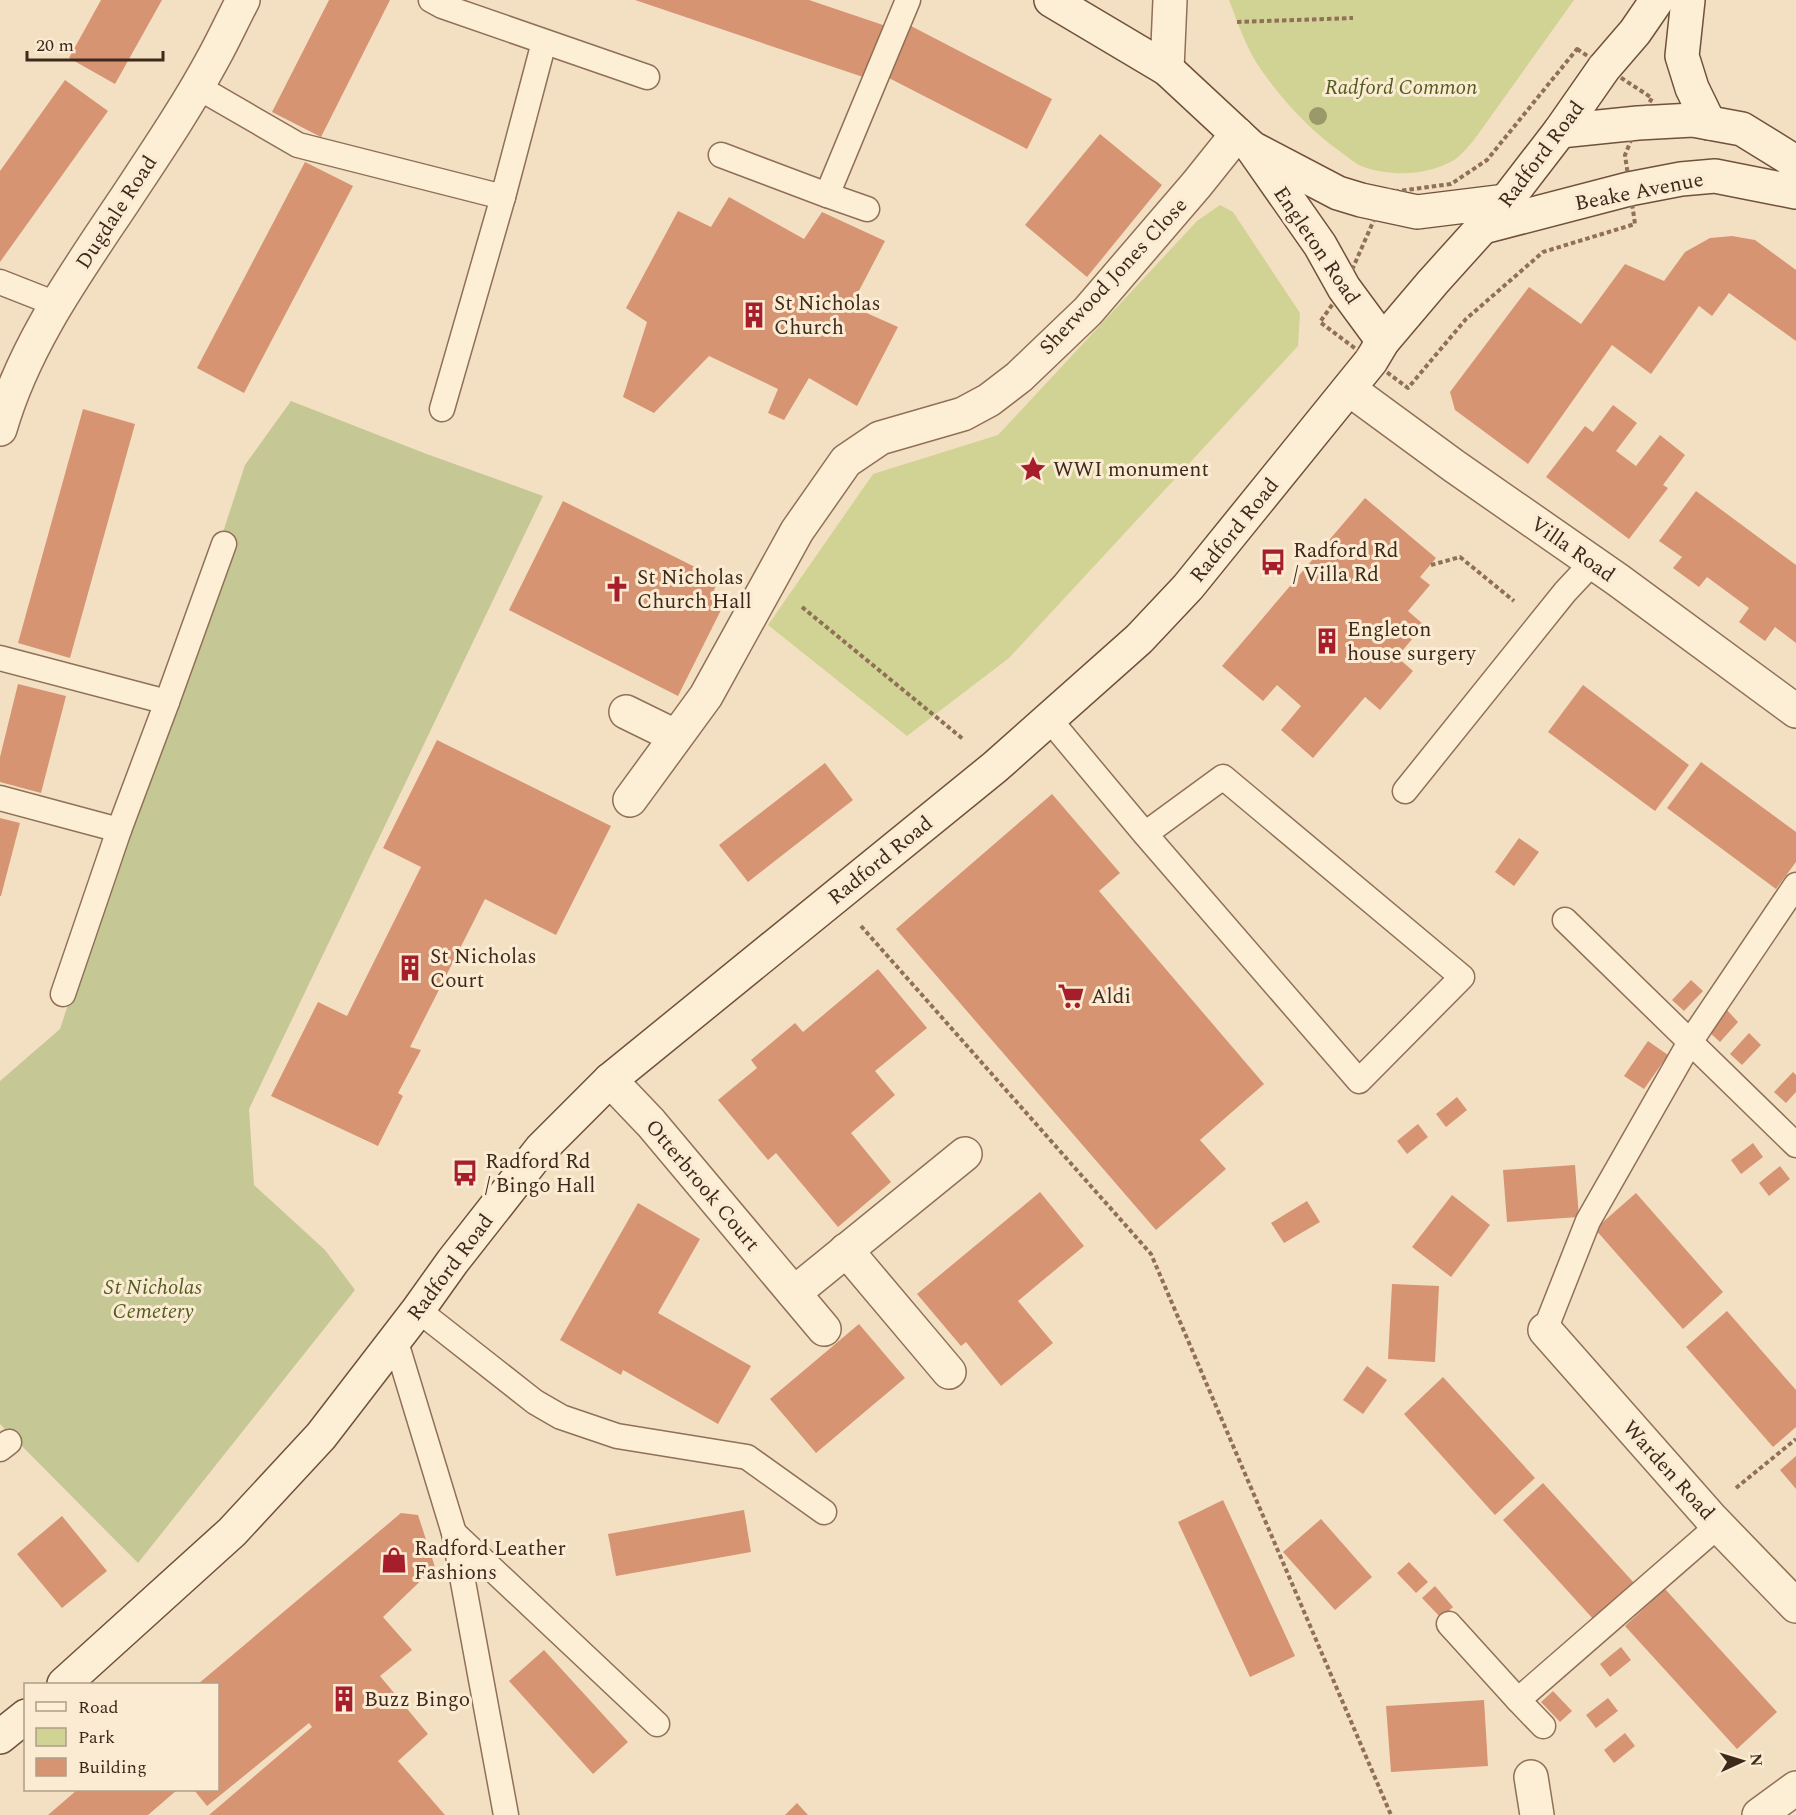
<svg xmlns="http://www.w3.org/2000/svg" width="1796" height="1815" font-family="Spectral,serif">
  <rect width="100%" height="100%" fill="#f3e0c2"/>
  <g fill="#d1d394">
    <path d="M1229,0h345l-100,140c-6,6 -12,15 -20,20 -28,16 -63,17 -93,6 -7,-3 -13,-9 -19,-13 -31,-22 -58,-51 -80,-82 -15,-21 -24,-47 -33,-71z"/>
    <path d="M1220,205l13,7 67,101 -2,33 -289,312 -102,78 -139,-111 105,-151 125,-39 199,-214z"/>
  </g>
  <path fill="#c5c794" d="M291,401l133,52 119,43 -294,613 5,76 71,65 30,40 -217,273 -138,-139v-343l60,-52 185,-564z"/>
  <g fill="#d69473">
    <path d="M101,0h61l-47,84 -46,-26z"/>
    <path d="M329,0h61l-69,137 -49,-25z"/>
    <path d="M635,0h174l77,26 -17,53z"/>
    <path d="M911,26l141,73 -25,50 -142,-73z"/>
    <path d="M65,80l43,31 -108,151v-91z"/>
    <path d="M1100,134l62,51 -75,92 -62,-52z"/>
    <path d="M305,162l48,24 -109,207 -47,-25z"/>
    <path d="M729,197l75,42 18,-27 63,29 -34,65 47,21 -41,79 -48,-28 -25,42 -16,-7 10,-24 -69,-33 -55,57 -31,-16 24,-75 -21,-14 52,-97 33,16z"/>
    <path d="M1732,236l23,4 41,30v71l-67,-48 -17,23 -13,-10 -48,68 -39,-29 -84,119 -73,-54 -5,-18 79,-105 52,37 44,-60 39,17 21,-29 25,-14z"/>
    <path d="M1613,405l24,18 -21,28 20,15 24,-31 25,20 -22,30 5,3 -39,51 -83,-62 39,-51 8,6z"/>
    <path d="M83,409l52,15 -65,234 -52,-15z"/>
    <path d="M1696,491l100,74v78l-21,-16 -10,14 -26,-19 10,-14 -42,-31 -8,10 -26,-19 9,-11 -23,-16z"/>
    <path d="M1365,498l71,60 -16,19 10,8 -22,26 16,14 -27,32 16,14 -33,39 -15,-13 -52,61 -32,-28 20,-24 -24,-21 -14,16 -41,-35z"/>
    <path d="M563,501l156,78 -9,20 13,7 -45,90 -169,-86z"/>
    <path d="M18,684l48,12 -25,97 -41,-11v-25z"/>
    <path d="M1583,685l106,80 -34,46 -107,-79z"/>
    <path d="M437,740l174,86 -55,109 -71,-36 -75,148 11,3 -23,43 5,3 -25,50 -107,-50 47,-94 29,14 74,-149 -38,-19z"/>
    <path d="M1701,762l95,70v30l-20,27 -109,-81z"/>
    <path d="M825,763l28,37 -105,82 -29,-37z"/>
    <path d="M1052,794l68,79 -21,18 165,193 -64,56 26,29 -70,61 -260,-301z"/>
    <path d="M0,818l20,5 -19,73h-1z"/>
    <path d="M1519,838l20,14 -25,34 -19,-14z"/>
    <path d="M878,969l49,59 -52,43 20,24 -44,38 40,49 -53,45 -62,-74 -8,7 -50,-60 39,-32 -6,-8 44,-37 8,9z"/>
    <path d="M1691,980l12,11 -19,20 -12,-11z"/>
    <path d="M1727,1010l11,12 -18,20 -12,-11z"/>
    <path d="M1749,1033l12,12 -19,20 -12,-11z"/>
    <path d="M1648,1041l20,14 -24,34 -20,-13z"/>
    <path d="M1793,1072l3,3v17l-10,11 -12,-11z"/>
    <path d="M1457,1097l10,13 -21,17 -10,-13z"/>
    <path d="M1418,1124l10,13 -21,17 -10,-13z"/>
    <path d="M1753,1143l10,14 -22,17 -10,-14z"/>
    <path d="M1575,1165l4,52 -72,5 -4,-52z"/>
    <path d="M1780,1166l10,13 -21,17 -10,-13z"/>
    <path d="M1040,1192l44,54 -66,55 35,42 -52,43 -35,-44 -5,4 -44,-52z"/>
    <path d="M1636,1193l87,99 -40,37 -88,-100z"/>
    <path d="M1452,1195l38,30 -39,52 -39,-30z"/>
    <path d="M1307,1201l13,21 -36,21 -13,-20z"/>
    <path d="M638,1203l62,36 -42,74 93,53 -33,58 -95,-54 -2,5 -61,-35z"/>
    <path d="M1392,1284l47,2 -4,76 -47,-3z"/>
    <path d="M1727,1311l69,79v37l-23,20 -87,-100z"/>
    <path d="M859,1324l46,54 -89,75 -46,-54z"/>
    <path d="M1367,1366l20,14 -24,34 -20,-14z"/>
    <path d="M1443,1377l92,101 -40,37 -91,-101z"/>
    <path d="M1796,1456v33l-16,-19z"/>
    <path d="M1543,1483l92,101 -40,37 -92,-101z"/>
    <path d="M1223,1500l72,156 -45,21 -72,-155z"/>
    <path d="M744,1510l7,42 -135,24 -8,-42z"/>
    <path d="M401,1513l17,2 17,52 -52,50 29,33 -32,26 48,58 -30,27 47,54h-236l103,-88 -3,-4 -102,83 -13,-16h24v-106h-20z"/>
    <path d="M62,1516l45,55 -45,37 -45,-54z"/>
    <path d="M1321,1519l51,58 -37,33 -52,-58z"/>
    <path d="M1409,1562l19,20 -12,11 -19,-20z"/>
    <path d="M1435,1586l18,21 -12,11 -19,-20z"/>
    <path d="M1665,1589l112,123 -40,37 -112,-123z"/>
    <path d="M1621,1647l10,13 -21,17 -10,-13z"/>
    <path d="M544,1650l84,92 -35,32 -84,-93z"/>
    <path d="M1553,1691l19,20 -12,11 -19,-20z"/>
    <path d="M1608,1698l10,13 -22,17 -10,-13z"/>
    <path d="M1484,1700l4,66 -97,6 -5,-66z"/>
    <path d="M1625,1733l10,13 -21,17 -10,-13z"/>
    <path d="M77,1790h100l-29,25h-100z"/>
    <path d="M797,1803l11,12h-23z"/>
  </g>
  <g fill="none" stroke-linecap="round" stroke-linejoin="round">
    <g stroke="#907056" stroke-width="27">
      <g id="lane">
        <path d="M431,0l11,6 205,71"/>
        <path d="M196,86l102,59 205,52 41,-155"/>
        <path d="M721,155l106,40"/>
        <path d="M867,209l-40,-14 81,-195"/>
        <path d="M0,282l56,22"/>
        <path d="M442,409l61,-212"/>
        <path d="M0,658l167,44 57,-158"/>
        <path d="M1049,719l96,115 214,247 103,-104 -239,-200 -78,57"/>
        <path d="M1405,791l160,-199 28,-30"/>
        <path d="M0,798l119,32 48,-128"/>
        <path d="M1565,920l231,225"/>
        <path d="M63,994l56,-164"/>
        <path d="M418,1310l117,92 26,15 56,19 130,21 77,55"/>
        <path d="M1545,1330l43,-109 102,-179 106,-157"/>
        <path d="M395,1339l59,194 52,282"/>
        <path d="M0,1449l9,-7"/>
        <path d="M454,1533l203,191"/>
        <path d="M1449,1624l69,76 201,-175"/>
        <path d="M1518,1700l25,26"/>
      </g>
    </g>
    <g stroke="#907056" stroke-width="36">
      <g id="street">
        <path d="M1167,69l3,-69"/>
        <path d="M1349,389l105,77 164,114 178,131"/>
        <path d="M0,429c24,-84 76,-156 124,-228 31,-47 63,-94 90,-144 10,-18 19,-38 29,-57"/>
        <path d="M626,712l49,24"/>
        <path d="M630,800l76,-104 91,-165 49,-70 34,-23 83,-24 26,-14 30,-23 69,-66 109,-127 40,-50"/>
        <path d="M610,1080l41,43 173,206"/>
        <path d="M846,1250l103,122"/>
        <path d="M794,1293l171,-139"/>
        <path d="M1545,1330l165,187 86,89"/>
        <path d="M1531,1777l6,38"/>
        <path d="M1759,1815l37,-27"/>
      </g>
    </g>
    <g stroke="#715139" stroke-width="36">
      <g id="secondary">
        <path d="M1051,0l116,69 85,79 68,97 24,43 39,53"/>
        <path d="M1688,0l-6,56 10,32 17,35"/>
        <path d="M1560,131l78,-8 55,-3 49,9 47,29 7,8"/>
        <path d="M1256,150l82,43 23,7 56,12 89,-11"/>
        <path d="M1483,227l146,-38 52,-10 34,-3 81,16"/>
        <path d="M64,1684l168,-152 89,-96 97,-126 35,-49 88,-112 69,-69 385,-313 144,-128 49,-52 183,-226 12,-20 50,-59 73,-81 54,-70 44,-63 31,-36 22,-32"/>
        <path d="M0,1737l26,-21"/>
      </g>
    </g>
    <g stroke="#907056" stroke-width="4" stroke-dasharray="4.5 3" stroke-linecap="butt">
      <path d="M1237,22l116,-4"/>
      <path d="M1577,49l75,49 -14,25 -13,32 10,69 -92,28 -77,67 -58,69 -88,-66 24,-34 37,-84 2,-14 15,1 53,-7 36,-24z"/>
      <path d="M1431,565l29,-8 54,44"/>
      <path d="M802,607l161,132"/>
      <path d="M861,926l290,328 240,561"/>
      <path d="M1736,1488l60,-49"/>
    </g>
    <use href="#lane" stroke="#fdeed6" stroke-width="24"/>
    <use href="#street" stroke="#fdeed6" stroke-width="33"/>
    <use href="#secondary" stroke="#fdeed6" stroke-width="33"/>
  </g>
  <circle fill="#9b9869" cx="1318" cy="116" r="9"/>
  <defs>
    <g id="building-bare" transform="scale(2.07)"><path d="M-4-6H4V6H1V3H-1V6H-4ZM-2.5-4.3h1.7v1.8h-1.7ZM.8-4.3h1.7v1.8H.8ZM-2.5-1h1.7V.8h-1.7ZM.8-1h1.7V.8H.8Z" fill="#a61e2b" stroke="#faebd2" stroke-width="2.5" paint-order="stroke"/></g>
    <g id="sight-bare" transform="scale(2.07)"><path d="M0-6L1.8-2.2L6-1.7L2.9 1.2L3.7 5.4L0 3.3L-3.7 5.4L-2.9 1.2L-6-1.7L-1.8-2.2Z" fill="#a61e2b" stroke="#faebd2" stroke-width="2.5" paint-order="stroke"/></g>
    <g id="bus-bare" transform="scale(2.07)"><path d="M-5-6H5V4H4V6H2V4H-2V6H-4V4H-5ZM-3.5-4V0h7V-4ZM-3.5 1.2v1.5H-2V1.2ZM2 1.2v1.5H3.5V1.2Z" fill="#a61e2b" stroke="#faebd2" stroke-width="2.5" paint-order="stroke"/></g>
    <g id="church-bare" transform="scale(2.07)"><path d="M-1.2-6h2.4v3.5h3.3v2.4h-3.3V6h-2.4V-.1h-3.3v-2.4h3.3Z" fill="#a61e2b" stroke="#faebd2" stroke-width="2.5" paint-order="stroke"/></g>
    <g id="supermarket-bare" transform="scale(2.07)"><path d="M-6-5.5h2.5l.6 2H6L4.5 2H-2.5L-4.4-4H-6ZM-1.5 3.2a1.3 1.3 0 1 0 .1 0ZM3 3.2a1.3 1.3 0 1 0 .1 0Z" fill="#a61e2b" stroke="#faebd2" stroke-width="2.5" paint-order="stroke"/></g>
    <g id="shop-bare" transform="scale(2.07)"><path d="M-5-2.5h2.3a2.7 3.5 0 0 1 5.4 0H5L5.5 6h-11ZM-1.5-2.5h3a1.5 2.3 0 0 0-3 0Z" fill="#a61e2b" stroke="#faebd2" stroke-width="2.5" paint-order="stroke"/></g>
  </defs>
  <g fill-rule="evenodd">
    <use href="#building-bare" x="754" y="315"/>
    <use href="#sight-bare" x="1033" y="469"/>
    <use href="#bus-bare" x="1273" y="562"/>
    <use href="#church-bare" x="617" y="589"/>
    <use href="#building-bare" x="1327" y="641"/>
    <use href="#building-bare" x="410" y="968"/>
    <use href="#supermarket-bare" x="1071" y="996"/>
    <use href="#bus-bare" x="465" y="1173"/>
    <use href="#shop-bare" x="394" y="1560"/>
    <use href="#building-bare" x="344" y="1699"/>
  </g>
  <g text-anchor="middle" stroke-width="6" stroke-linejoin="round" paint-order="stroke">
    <g font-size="21" font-style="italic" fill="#535d20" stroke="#faebd2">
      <text x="1401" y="94">Radford Common</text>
      <text x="153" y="1294">St Nicholas<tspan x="153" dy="24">Cemetery</tspan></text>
    </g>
    <g font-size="21" fill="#3e2a1c" stroke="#faebd2">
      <text transform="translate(1541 154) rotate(-53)" y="7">Radford Road</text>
      <text transform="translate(1639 191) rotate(-11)" y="7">Beake Avenue</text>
      <text transform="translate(116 212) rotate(-57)" y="7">Dugdale Road</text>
      <text transform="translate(1317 245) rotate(56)" y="7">Engleton Road</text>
      <text transform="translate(1113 276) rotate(-47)" y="7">Sherwood Jones Close</text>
      <text transform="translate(1234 530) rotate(-51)" y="7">Radford Road</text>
      <text transform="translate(1573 549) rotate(35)" y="7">Villa Road</text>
      <text transform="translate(880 860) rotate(-39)" y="7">Radford Road</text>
      <text transform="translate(703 1185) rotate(50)" y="7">Otterbrook Court</text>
      <text transform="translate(450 1267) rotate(-53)" y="7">Radford Road</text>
      <text transform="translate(1669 1470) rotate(48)" y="7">Warden Road</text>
    </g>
    <g font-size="21" fill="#3e2a1c" stroke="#faebd2" text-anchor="start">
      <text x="774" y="310">St Nicholas<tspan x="774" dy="24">Church</tspan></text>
      <text x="1053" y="476">WWI monument</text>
      <text x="1293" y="557">Radford Rd<tspan x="1293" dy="24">/ Villa Rd</tspan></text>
      <text x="637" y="584">St Nicholas<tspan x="637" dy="24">Church Hall</tspan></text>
      <text x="1347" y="636">Engleton<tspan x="1347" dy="24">house surgery</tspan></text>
      <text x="430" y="963">St Nicholas<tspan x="430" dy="24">Court</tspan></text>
      <text x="1091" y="1003">Aldi</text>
      <text x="485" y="1168">Radford Rd<tspan x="485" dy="24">/ Bingo Hall</tspan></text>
      <text x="414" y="1555">Radford Leather<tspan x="414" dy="24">Fashions</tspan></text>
      <text x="364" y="1706">Buzz Bingo</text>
    </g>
  </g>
  <rect x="24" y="1683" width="195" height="108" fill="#faebd2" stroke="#af9e89" stroke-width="1.5"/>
  <rect x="36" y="1702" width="30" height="9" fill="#fdeed6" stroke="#af9e89" stroke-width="1.5"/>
  <text x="78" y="1713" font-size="18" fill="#3e2a1c">Road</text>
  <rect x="36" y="1728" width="30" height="18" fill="#d1d394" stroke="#af9e89" stroke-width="1.5"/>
  <text x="78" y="1743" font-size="18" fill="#3e2a1c">Park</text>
  <rect x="36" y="1758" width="30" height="18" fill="#d69473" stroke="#af9e89" stroke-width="1.5"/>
  <text x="78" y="1773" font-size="18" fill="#3e2a1c">Building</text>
  <g transform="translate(1742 1761) rotate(86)" stroke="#faebd2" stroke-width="4.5" paint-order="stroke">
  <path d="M0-4.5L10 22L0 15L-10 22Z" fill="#3e2a1c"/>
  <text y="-9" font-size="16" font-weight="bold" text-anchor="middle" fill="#3e2a1c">N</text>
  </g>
  <path d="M27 51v9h136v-9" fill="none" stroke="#3e2a1c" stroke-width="3"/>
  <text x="36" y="51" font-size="18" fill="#3e2a1c" stroke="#faebd2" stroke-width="4.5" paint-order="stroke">20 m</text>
</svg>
